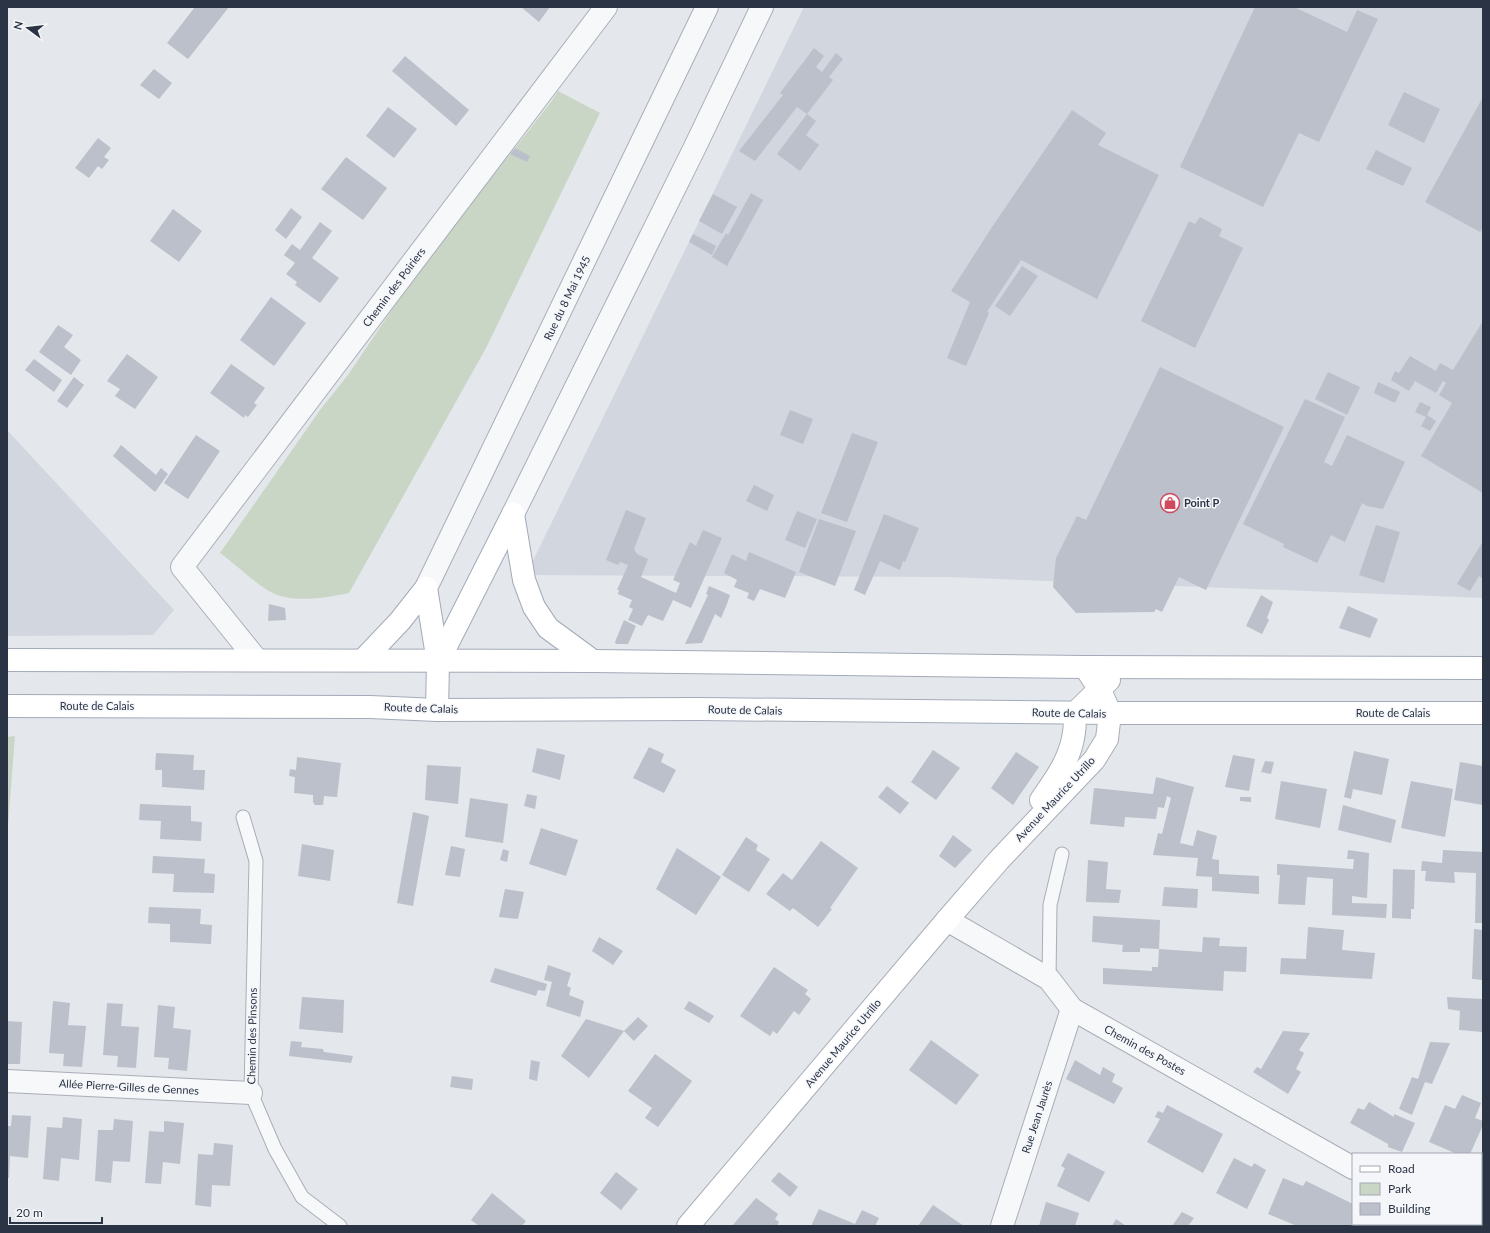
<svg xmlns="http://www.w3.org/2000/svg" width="1490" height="1233" font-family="Lato,sans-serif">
  <rect width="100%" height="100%" fill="#e4e7ec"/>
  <g fill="#d2d6de">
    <path d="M804,7h679v591l-534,-21 -423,-2z"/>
    <path d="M7,430l167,180 -21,25 -146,1z"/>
  </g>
  <g fill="#c9d6c5">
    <path d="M558,91l42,22 -114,235 -137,245c-23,5 -59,11 -80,-2 -15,-9 -34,-27 -49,-38l100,-143 28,-35 66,-98 137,-175z"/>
    <path d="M15,736l-8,103v-102z"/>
  </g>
  <g fill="#bbc0ca">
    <path d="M195,7h34l-41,52 -21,-16z"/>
    <path d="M521,7h29l-11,15z"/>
    <path d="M1255,7h39l53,25 10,-22 21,9 -59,123 -20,-9 -36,74 -83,-40z"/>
    <path d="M814,48l10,8 -8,11 6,5 14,-19 7,6 -14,18 4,3 -26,34 -10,-7 -42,54 -16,-10 44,-56 -3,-2z"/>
    <path d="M405,56l64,54 -13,16 -64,-55z"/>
    <path d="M154,69l18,14 -13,16 -19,-14z"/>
    <path d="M1404,92l36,17 -16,34 -36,-18z"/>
    <path d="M1483,97v130l-3,5 -55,-30z"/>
    <path d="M388,107l29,22 -23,29 -28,-22z"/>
    <path d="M1072,110l34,23 -8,12 61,30 -62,124 -76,-39 -34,52 2,1 -23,53 -19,-8 23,-56 -19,-11 41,-64z"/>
    <path d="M807,114l9,7 -10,14 13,10 -19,26 -23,-17z"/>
    <path d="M98,138l13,10 -7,9 5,3 -7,9 -4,-3 -9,12 -14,-10z"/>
    <path d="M515,148l15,8 -3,6 -17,-8z"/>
    <path d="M1376,150l36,18 -9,18 -37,-17z"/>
    <path d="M346,157l41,31 -24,32 -42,-31z"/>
    <path d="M751,193l12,7 -36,66 -15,-9 14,-24 2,2z"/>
    <path d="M713,194l24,13 -15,27 -23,-13z"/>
    <path d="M291,208l11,9 -16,22 -11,-9z"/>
    <path d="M173,209l29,22 -23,31 -29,-21z"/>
    <path d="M1200,217l22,12 -3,7 24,12 -48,100 -54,-27 48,-100 6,3z"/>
    <path d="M320,222l12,9 -20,27 27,20 -19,25 -25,-18 2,-3 -11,-8 9,-11 -11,-8 8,-11 8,6z"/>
    <path d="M693,234l23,12 -4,9 -23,-13z"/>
    <path d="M1022,266l16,10 -28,40 -15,-10z"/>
    <path d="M271,297l35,26 -32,43 -34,-26z"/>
    <path d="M1483,321v172l-62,-37 31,-53 -13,-8 7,-12 -3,-2 -7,12 -21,-12 -6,10 -18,-11 4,-9 4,2 11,-17 26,15 4,-8 13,7z"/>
    <path d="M58,325l15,10 -9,12 17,13 -10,15 -32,-23z"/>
    <path d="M127,354l31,23 -23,32 -20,-13 5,-7 -13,-8z"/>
    <path d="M34,359l28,21 -8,12 -29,-22z"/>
    <path d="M231,364l34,24 -11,15 3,2 -9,12 -3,-2 -1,3 -34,-25z"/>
    <path d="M1160,367l124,60 -78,163 -27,-13 -17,35 -6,-3 -2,3 -78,1 -23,-26 3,-29 21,-42 9,4z"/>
    <path d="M1328,372l32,15 -13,28 -32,-16z"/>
    <path d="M74,377l10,8 -17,23 -10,-7z"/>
    <path d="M1378,382l22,10 -5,11 -21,-10z"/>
    <path d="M1305,399l40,18 -21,45 8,4 15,-31 58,27 -22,47 -16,-3 -5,-3 -17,39 -14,-7 -14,28 -34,-16 1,-3 -41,-20z"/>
    <path d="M1420,402l11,5 -4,8 9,6 -6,10 -9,-5 5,-9 -11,-5z"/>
    <path d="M790,410l23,9 -10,25 -23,-9z"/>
    <path d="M852,433l26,9 -31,80 -26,-9z"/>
    <path d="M196,435l24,16 -32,48 -24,-16z"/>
    <path d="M121,445l35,30 5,-7 7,6 -13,18 -42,-36z"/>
    <path d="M754,485l20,10 -7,16 -21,-10z"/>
    <path d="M626,510l20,8 -12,31 3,5 11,5 -7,18 35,16 4,-10 -7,-3 17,-38 6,4 7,-16 19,8 -31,70 -18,-8 -10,21 -15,-6 -6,11 -14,-6 5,-11 -4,-2 3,-7 -14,-6 1,-4h-2l11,-25 -8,-3 -2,3 -12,-5z"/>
    <path d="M797,511l20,8 -12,29 -20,-8z"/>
    <path d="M884,514l35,14 -14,34 -2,-1 -3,9 -20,-9 -15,34 -11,-5z"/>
    <path d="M819,519l37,12 -21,55 -36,-14z"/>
    <path d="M1376,525l24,7 -16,51 -25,-8z"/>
    <path d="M1483,541v38l-4,-3 -9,15 -13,-7z"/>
    <path d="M749,552l47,20 -11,26 -25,-9 -6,12 -7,-3 2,-5 -15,-6 3,-7 -13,-7 8,-19 14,7z"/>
    <path d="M709,586l21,9 -3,9 -6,14 -6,-4 -13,29 -17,1 23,-49 -2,-1z"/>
    <path d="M1261,595l12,7 -6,16 2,2 -7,14 -16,-8z"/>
    <path d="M269,604l16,4 1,12 -18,1z"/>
    <path d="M1348,606l30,13 -8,19 -31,-10z"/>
    <path d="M624,620l12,6 -8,18h-12l-1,-2z"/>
    <path d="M649,747l15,7 -3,8 15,8 -12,23 -31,-15z"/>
    <path d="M537,748l28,7 -5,25 -28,-8z"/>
    <path d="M933,750l27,18 -24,32 -25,-18z"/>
    <path d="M1354,751l35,8 -7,36 -29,-6 -2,10 -7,-2z"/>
    <path d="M1016,752l23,15 -26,38 -22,-17z"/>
    <path d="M156,753l38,2 -1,15h12l-1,20 -42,-3v-17h-7z"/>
    <path d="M1233,755l22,4 -6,32 -24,-4z"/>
    <path d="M297,757l44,6 -4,34 -13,-1 -1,9h-8l-2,-3v-7l-19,-2 1,-16 -6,-1 1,-7 6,1z"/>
    <path d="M1265,761l9,1 -3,12 -10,-2z"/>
    <path d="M1460,762l23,4v39l-29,-5z"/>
    <path d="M427,765l34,2 -3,37 -33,-4z"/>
    <path d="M1156,777l38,10 -14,56 13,3 4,-16 20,6 -5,23 7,1v14l40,2v18l-47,-3v-14l-16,-1 2,-18 -45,-3 5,-22 4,1 9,-36 -4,-2 -3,12 -6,-1 -2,12 -31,-2 -1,10 -34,-3 4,-36 59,6z"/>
    <path d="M1281,781l46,8 -7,39 -45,-9z"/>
    <path d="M1411,781l42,8 -8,48 -44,-9z"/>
    <path d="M887,786l22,17 -9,11 -22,-17z"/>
    <path d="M527,794l10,2 -2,13 -11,-3z"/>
    <path d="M1240,797h11v5l-11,-1z"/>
    <path d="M470,798l38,6 -5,39 -38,-6z"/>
    <path d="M140,804l51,2v15l11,1 -1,19 -41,-2 1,-18 -22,-1z"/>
    <path d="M1343,805l53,15 -5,23 -53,-13z"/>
    <path d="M413,812l16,4 -16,90 -16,-3z"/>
    <path d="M541,828l37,12 -12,36 -37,-12z"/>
    <path d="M953,835l19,15 -17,18 -16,-12z"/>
    <path d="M746,837l12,8 -2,5 14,9 -21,33 -27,-17z"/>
    <path d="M821,841l37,27 -28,40 2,1 -14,18 -25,-19 -3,3 -24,-17 17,-21 9,7z"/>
    <path d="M302,844l32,6 -4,31 -32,-5z"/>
    <path d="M451,846l14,3 -5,28 -15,-2z"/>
    <path d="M677,848l44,29 -25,38 -40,-26z"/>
    <path d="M503,849l6,2 -2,11 -7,-2z"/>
    <path d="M1348,850l21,3 -2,45 -15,-2v7l35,1 -1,14 -54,-3 1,-36 -26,-2 -2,28 -27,-1 2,-29h-3v-11l76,5 1,-10h-7z"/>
    <path d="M1443,850l40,2v71h-8l1,-50 -22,-1 1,11 -30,-2 1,-10h-5l1,-10 20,2z"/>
    <path d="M153,856l52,3 -1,14 11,1 -1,19 -41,-1 1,-18 -22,-1z"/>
    <path d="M1088,860l20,2 -2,27 15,1 -2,13 -33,-1z"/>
    <path d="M1393,869l22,1 -1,39h-3v10l-19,-1z"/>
    <path d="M1164,887l34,2 -1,19 -35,-2z"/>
    <path d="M505,889l19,3 -6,27 -19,-2z"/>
    <path d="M149,907l52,2 -1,15 12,1 -1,19 -41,-2v-18l-22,-1z"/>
    <path d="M1093,916l67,4 -1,29 43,3 1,-15 17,1 -1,8 28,1 -1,25 -22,-1 -1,20 -120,-7v-16l49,3v-4h6l1,-18 -19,-1v4h-18l1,-7 -31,-3z"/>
    <path d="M1308,927l36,3 -2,20 33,3 -3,26 -92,-5 1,-16 25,1z"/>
    <path d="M1474,929l9,1v50l-11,-1z"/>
    <path d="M599,937l24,14 -10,14 -21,-14z"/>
    <path d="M548,965l23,8 -4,13 4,2 -2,7 15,6 -4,16 -34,-11 6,-24 -8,-2z"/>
    <path d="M774,967l34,23 -3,4 6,5 -12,16 -5,-4 -17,23 -4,-3 -3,5 -30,-20z"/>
    <path d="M495,968l52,16 -2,7 -7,-1 -2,6 -46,-14z"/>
    <path d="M302,997l42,3 -1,33 -44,-4z"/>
    <path d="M1447,997l36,2v33l-24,-2 1,-19 -12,-2z"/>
    <path d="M53,1001l17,2 -2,22 18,1 -4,41 -19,-1 1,-12 -15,-1z"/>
    <path d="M689,1001l25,15 -5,7 -25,-14z"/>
    <path d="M107,1003l16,1 -2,22 18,1 -3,41 -19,-1 1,-11 -15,-1z"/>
    <path d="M158,1005l17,2 -2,21 18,2 -4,41 -19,-2 1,-11 -15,-1z"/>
    <path d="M638,1017l10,9 -14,15 -10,-10 -35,47 -28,-22 25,-37 38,12z"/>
    <path d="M7,1021l15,1 -2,42h-13z"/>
    <path d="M1283,1031l27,2 -11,17 5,3 -8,16 5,3 -13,22 -35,-22 4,-5 4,2z"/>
    <path d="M931,1040l48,35 -23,30 -47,-35z"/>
    <path d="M291,1041l11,1 -1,5 22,2 1,3 29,4 -2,7 -62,-7z"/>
    <path d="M1430,1042l20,1 -18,41 -7,-2 -13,33 -13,-6 13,-32 6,2z"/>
    <path d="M655,1054l37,27 -34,46 -13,-9 7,-10 -24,-17z"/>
    <path d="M531,1060l9,2 -3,19 -8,-2z"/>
    <path d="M1075,1060l25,15 3,-8 12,7 -3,8 11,6 -9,16 -48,-25z"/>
    <path d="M452,1076l21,3 -1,11 -22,-3z"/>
    <path d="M1462,1095l19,8 -6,15 8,3v4l-13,29h-13l-28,-12 16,-37 10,4z"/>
    <path d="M1369,1102l25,15v-3l21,9 -13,29 -14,-5v-3l-38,-21 8,-15 6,2z"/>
    <path d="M1167,1105l56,29 -20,39 -56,-31 13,-23 -5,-2 3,-6 5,2z"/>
    <path d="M12,1115l19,1 -3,42 -18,-2 -1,22h-2v-52h4z"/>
    <path d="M63,1117l19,2 -3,41 -18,-2 -2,23 -16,-2 4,-52 15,1z"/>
    <path d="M114,1119l19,2 -3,41 -17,-1 -2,22 -16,-2 3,-51h15z"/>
    <path d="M164,1121l20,2 -4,41 -17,-2 -2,22 -16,-1 4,-52 15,1z"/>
    <path d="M214,1143l19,2 -3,41 -18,-1 -1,22 -16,-2 3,-51 15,1z"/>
    <path d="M1068,1153l37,19 -16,30 -32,-16 8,-18 -4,-2z"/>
    <path d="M1234,1158l18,9 2,-4 12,7 -19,39 -31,-16z"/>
    <path d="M616,1172l22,17 -17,21 -21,-17z"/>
    <path d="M779,1172l19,15 -8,10 -19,-16z"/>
    <path d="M1283,1178l20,8 3,-5 47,23v19l-1,3h-55l-29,-12z"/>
    <path d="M492,1193l34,28 -4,5h-43l-8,-6z"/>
    <path d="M756,1198l22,16 -3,5 4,3 -2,4h-45z"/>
    <path d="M1046,1202l33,11 -4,13h-36z"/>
    <path d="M933,1205l31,21h-46z"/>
    <path d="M819,1209l36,15 7,-14 17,8 -4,8h-64z"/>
    <path d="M1182,1212l12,6 -6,8h-16z"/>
    <path d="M1116,1219l10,7h-14z"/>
  </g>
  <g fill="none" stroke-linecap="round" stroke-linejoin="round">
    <g stroke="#a9aeb7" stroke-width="15">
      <g id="lane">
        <path d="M243,817l13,44 -5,232 24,56 27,48 38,29"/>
        <path d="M1049,979l1,-74 12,-51"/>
      </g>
    </g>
    <g stroke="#a9aeb7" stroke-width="24">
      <g id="street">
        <path d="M513,514l181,-365 68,-142"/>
        <path d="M426,588l281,-581"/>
        <path d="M257,660l-75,-93 424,-560"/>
        <path d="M947,920l102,59 23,30 281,159"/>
        <path d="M7,1081l244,12"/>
        <path d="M1452,1224l3,2"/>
        <path d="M1002,1226l70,-217"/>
      </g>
    </g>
    <g stroke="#a9aeb7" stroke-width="24">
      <g id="secondary">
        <path d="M1041,800c13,-19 28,-39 32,-62 2,-8 2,-17 2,-25l34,-33"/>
        <path d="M688,1226l259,-306 52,-60 95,-100 13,-21 3,-26 -10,-23 -15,-23"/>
      </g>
    </g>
    <g stroke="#a3abb8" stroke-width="24">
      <g id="primary">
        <path d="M513,514l11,66 10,27 14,21 45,33"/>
        <path d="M426,588l12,74 -1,48"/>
        <path d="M7,660l586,1 492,6 398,1"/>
        <path d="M363,660l37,-39 26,-33"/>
        <path d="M438,662l75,-148"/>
        <path d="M7,706l363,1 67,3 262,-1 411,4h373"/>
      </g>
    </g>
    <use href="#lane" stroke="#f7f8fa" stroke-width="13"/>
    <use href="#street" stroke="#f7f8fa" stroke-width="22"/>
    <use href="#secondary" stroke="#fff" stroke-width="22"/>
    <use href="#primary" stroke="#fff" stroke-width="22"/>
  </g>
  <defs>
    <g id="shop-ring" transform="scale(1)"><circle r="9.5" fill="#f4f6f9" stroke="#d1495b" stroke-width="1.5"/><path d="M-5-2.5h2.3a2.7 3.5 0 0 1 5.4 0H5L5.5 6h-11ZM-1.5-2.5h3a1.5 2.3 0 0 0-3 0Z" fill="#d1495b"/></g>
  </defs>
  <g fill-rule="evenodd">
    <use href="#shop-ring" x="1170" y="503"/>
  </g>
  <g text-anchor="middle" stroke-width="3" stroke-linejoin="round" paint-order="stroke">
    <g font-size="11" fill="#2b3445" stroke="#f4f6f9">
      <text transform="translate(394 287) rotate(-53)" y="4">Chemin des Poiriers</text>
      <text transform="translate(567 298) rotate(-64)" y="4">Rue du 8 Mai 1945</text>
      <text x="97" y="710">Route de Calais</text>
      <text transform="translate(421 708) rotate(2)" y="4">Route de Calais</text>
      <text transform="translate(745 710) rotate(1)" y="4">Route de Calais</text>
      <text transform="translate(1069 713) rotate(1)" y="4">Route de Calais</text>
      <text x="1393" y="717">Route de Calais</text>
      <text transform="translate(1055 799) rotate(-47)" y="4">Avenue Maurice Utrillo</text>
      <text transform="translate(252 1036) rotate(-89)" y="4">Chemin des Pinsons</text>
      <text transform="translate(843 1043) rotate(-50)" y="4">Avenue Maurice Utrillo</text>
      <text transform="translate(1145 1050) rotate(29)" y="4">Chemin des Postes</text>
      <text transform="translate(129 1087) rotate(3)" y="4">Allée Pierre-Gilles de Gennes</text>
      <text transform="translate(1037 1117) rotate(-72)" y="4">Rue Jean Jaurès</text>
    </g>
    <g font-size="11" font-weight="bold" fill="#2b3445" stroke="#f4f6f9" text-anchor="start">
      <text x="1184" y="507">Point P</text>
    </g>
  </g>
  <rect width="1490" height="1233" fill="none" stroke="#2b3445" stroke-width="16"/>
  <rect x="1352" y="1153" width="130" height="72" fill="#f4f6f9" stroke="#a4a8b1"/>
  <rect x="1360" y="1166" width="20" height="6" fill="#ffffff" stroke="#a4a8b1"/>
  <text x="1388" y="1173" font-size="12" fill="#2b3445">Road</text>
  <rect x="1360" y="1183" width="20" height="12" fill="#c9d6c5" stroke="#a4a8b1"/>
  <text x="1388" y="1193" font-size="12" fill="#2b3445">Park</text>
  <rect x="1360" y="1203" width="20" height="12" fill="#bbc0ca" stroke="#a4a8b1"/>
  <text x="1388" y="1213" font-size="12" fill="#2b3445">Building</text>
  <g transform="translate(28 28) rotate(285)" stroke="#f4f6f9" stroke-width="3" paint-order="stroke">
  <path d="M0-3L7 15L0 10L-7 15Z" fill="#2b3445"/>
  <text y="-6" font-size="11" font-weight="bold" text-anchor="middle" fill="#2b3445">N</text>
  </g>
  <path d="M10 1217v6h92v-6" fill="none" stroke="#2b3445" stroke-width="2"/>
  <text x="16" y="1217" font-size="12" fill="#2b3445" stroke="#f4f6f9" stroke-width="3" paint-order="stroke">20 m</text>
</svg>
